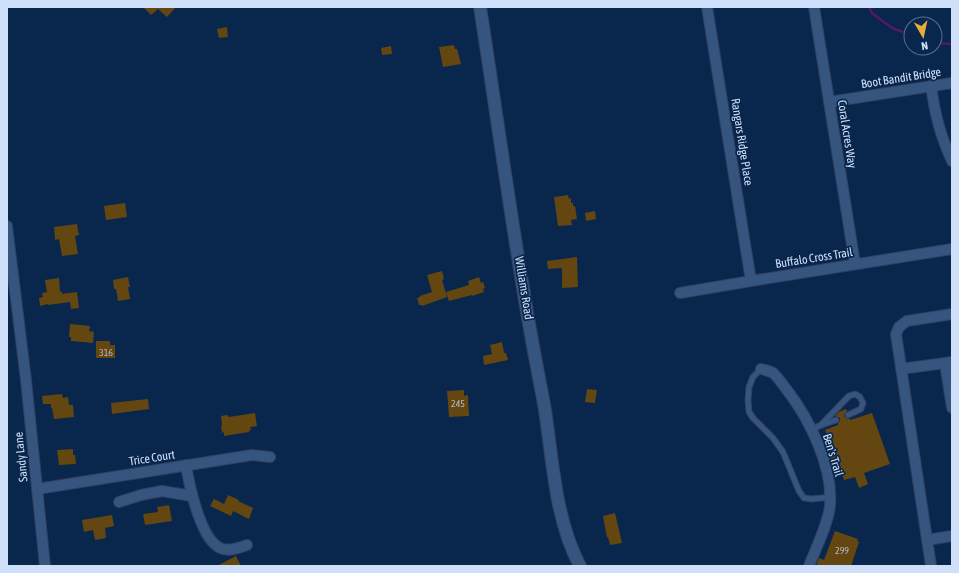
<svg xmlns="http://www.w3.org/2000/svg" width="959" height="573" font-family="'Asap Condensed',sans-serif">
  <rect width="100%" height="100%" fill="#09264d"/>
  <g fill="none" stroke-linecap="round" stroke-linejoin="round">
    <g stroke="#521964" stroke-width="2.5">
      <path d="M869,7l3,6 20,15 19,7"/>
      <path d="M935,43l17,1"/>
    </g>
  </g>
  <g fill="#644610">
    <path d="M143,7h33l-9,10 -9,-8 -7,6z"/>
    <path d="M227,27l1,10 -9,1 -2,-9z"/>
    <path d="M454,45l1,4h2l4,15 -18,3 -4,-20z"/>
    <path d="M391,46l1,8 -10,1 -1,-7z"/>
    <path d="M568,195l1,4 2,-1v5h2v3h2l2,13 -6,1 1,5 -14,1 -4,-29z"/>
    <path d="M125,203l2,14 -21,3 -2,-14z"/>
    <path d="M595,211l1,8 -10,2 -1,-8z"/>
    <path d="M77,224l2,11 -4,1 3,18 -16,2 -3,-17 -4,1 -1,-13z"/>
    <path d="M577,257l1,30 -16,1v-20l-14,1 -1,-8z"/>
    <path d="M442,271l2,8 -2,1 5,17 -25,9v-1h-3l-2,-7 3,-1v-1l12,-4 -5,-17z"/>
    <path d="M128,277l2,10h-2l2,12 -12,2 -2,-12h-2l-1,-9z"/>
    <path d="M479,277l2,6 2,-1 2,6 -2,1 1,3 -12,4v-1l-23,6 -3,-9 23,-7 -1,-4z"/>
    <path d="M59,278l1,14 2,-1v3l15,-2 2,16 -8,1 -1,-7 -22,3v-1l-8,2 -1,-8 4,-1 -1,-4 5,-1 -2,-12z"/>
    <path d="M70,324l20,2 -1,5 5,1 -1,11 -22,-2v-4h-2z"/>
    <path d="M96,341h14v4h5v13h-19z"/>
    <path d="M502,342l2,11h2l2,7 -24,5 -1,-9 9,-2 -2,-9z"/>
    <path d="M587,389l10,1 -2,13 -10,-1z"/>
    <path d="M464,390v6l3,-1 1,1 1,20 -20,1 -2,-26z"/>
    <path d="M62,394l1,4 5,-1 1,8h4l1,12 -20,2 -2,-11h-1v-4h-8l-1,-8z"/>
    <path d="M148,399l1,10 -37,5 -1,-11z"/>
    <path d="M846,409l1,2 -2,2 -1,3 2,2 4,1v1l22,-7 18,51 -26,9 4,11 -9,4 -4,-11 -11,3 -4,-11 -6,2 -4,-14 3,-1 -7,-18 2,-1 -3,-7 13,-5v-2l2,-2v-3l-2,-1 -3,-1 4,-4z"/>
    <path d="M255,413l2,13 -7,1 1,3 -2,1v1l-25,4v-4l-2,1 -1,-8h1l-1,-9 6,-1 2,2z"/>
    <path d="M73,449v6h2l1,9 -17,1 -2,-15z"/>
    <path d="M228,495l11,5 -1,1 15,7 -4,11 -16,-8 -2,5 -21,-10 4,-7 10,5z"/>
    <path d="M169,505l3,16 -27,4 -2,-11 15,-2 -1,-5z"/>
    <path d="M615,513l7,30 -12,2 -2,-8 -1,1 -4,-22z"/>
    <path d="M112,515l2,11 -9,2 1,10 -11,2 -2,-10 -9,2 -2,-12z"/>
    <path d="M835,531l23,8 -1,2 2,1 -8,24h-35l3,-8 5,2z"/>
    <path d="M236,556l5,10h-24z"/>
  </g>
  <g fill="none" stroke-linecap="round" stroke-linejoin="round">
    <g stroke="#313f61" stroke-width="7">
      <g id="service">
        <path d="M761,369l-8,8 -4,10 -1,13 1,12 4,6 20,20 10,14 16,39 5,7 8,1 18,-2"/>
        <path d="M822,425l14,-5"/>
        <path d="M811,430l10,-5 28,-29 6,-2 5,3 3,6 -2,6 -13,6"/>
      </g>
    </g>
    <g stroke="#313f61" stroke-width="12">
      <g id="minor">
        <path d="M707,7l44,274"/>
        <path d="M814,7l41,257"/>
        <path d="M931,86c4,28 9,49 21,75"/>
        <path d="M829,102l123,-19"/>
        <path d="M7,226l19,154 19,186"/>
        <path d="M680,293l71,-12 201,-32"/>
        <path d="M945,363l7,45"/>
        <path d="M761,369c4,1 9,2 12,4 4,3 10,12 14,17 23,30 46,77 43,115 -1,17 -15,45 -21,61"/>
        <path d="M901,369l51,-7"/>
        <path d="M186,465c3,19 15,79 37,84 8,2 16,-1 24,-4"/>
        <path d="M37,489l215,-34 18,2"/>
        <path d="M119,502l22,-7 21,-4 30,5"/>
        <path d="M927,540l25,-4"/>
        <path d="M931,566l-35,-232 3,-7 8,-6 45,-7"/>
      </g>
    </g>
    <g stroke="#313f61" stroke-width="14">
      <path id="tertiary" d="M480,7c15,96 28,192 44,287 6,37 13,74 20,110 9,54 10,113 36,162"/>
    </g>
    <use href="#service" stroke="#35547e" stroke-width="5"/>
    <use href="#minor" stroke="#35547e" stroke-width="10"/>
    <use href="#tertiary" stroke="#35547e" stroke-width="12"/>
  </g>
  <g text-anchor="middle" stroke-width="3.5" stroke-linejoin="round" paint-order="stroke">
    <g font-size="10" fill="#b4babf">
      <text x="106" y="356">316</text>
      <text x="458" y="407">245</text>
      <text x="842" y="554">299</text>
    </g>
    <g font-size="12" fill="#cee0f9" stroke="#09264d">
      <text transform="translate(901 78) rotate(-9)" y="4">Boot Bandit Bridge</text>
      <text transform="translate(847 134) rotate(81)" y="4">Coral Acres Way</text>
      <text transform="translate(742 142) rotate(81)" y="4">Rangars Ridge Place</text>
      <text transform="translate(814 258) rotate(-9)" y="4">Buffalo Cross Trail</text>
      <text transform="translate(524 288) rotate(81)" y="4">Williams Road</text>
      <text transform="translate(833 455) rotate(73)" y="4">Ben's Trail</text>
      <text transform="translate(21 457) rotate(-96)" y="4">Sandy Lane</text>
      <text transform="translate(152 458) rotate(-9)" y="4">Trice Court</text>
    </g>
  </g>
  <rect width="959" height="573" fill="none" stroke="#cee0f9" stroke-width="16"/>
  <g transform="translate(923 36) rotate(171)"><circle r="19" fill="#09264d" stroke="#587092"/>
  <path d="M0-3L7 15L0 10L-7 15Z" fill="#eaaa39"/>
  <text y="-6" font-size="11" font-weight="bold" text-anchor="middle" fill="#cee0f9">N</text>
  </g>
</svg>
